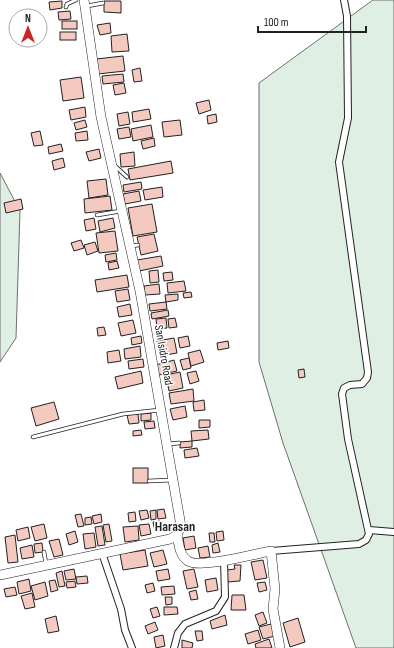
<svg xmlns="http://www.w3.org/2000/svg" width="394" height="648" font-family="'Sofia Sans Condensed',sans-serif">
  <rect width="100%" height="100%" fill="#fff"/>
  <g fill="#e0efe3" stroke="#6f6f6f">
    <path d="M373,0h21v648h-38l-73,-205 -24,-81v-279z"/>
    <path d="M0,173l20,38 -4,127 -16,24z"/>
  </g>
  <g fill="#f3c9c0" stroke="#222">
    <path d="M62,1v7l-12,2 -1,-8z"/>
    <path d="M104,1h17v12l-17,-1z"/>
    <path d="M70,11l1,8 -12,1 -1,-8z"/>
    <rect x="62" y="21" width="15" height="8"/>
    <path d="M110,23l1,10 -11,2 -3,-10z"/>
    <rect x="60" y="32" width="16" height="8"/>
    <path d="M127,34l2,17 -17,1 -1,-16z"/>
    <path d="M123,56l2,15 -27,3 -2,-15z"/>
    <path d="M140,68l2,13 -8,1 -2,-12z"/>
    <path d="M123,74l1,8 -21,2 -1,-8z"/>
    <path d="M81,77l3,21 -21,3 -3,-21z"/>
    <path d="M124,83l2,10 -11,2 -2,-10z"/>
    <path d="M209,100l2,10 -12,4 -3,-11z"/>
    <path d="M85,107l1,10 -15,3 -2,-10z"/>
    <path d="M149,109l2,10 -18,3 -1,-10z"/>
    <path d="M128,112l2,12 -11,2 -2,-12z"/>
    <path d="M216,114l1,8 -9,2 -1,-8z"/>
    <path d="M85,120l2,7 -11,3 -2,-7z"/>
    <path d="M180,120l2,15 -18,2 -2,-15z"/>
    <path d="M151,125l2,12 -20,4 -2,-12z"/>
    <path d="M129,127l2,10 -12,2 -2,-10z"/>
    <path d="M40,131l3,14 -9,1 -3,-13z"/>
    <path d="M87,131l1,9 -12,1 -1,-8z"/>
    <path d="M154,138l1,8 -12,3 -2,-8z"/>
    <path d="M61,144l2,7 -14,3 -1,-7z"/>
    <path d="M99,149l2,9 -12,3 -3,-9z"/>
    <path d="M134,152l1,14 -14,1 -1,-13z"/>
    <path d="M63,158l2,9 -11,3 -2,-9z"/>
    <path d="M171,161l2,12 -43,7 -2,-11z"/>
    <path d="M106,179l2,16 -19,3 -2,-17z"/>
    <path d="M141,182l1,7 -18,3 -1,-7z"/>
    <path d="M162,187l1,10 -18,3 -2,-10z"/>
    <path d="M139,191l2,10 -16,3 -2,-10z"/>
    <path d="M110,196l2,14 -27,3 -1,-14z"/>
    <path d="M21,199l2,10 -17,4 -2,-10z"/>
    <path d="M152,204l5,28 -24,4 -5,-28z"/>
    <path d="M94,218l2,11 -10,2 -2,-11z"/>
    <path d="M113,218l2,10 -15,4 -2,-11z"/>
    <path d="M115,231l3,20 -19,2 -3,-20z"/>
    <path d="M154,234l4,17 -17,4 -4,-18z"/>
    <path d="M81,240l3,8 -10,3 -3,-8z"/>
    <path d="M95,242l3,9 -11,4 -3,-10z"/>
    <path d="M116,253l1,7 -11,2 -1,-7z"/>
    <path d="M161,256l2,10 -24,5 -2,-11z"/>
    <path d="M117,261l2,7 -10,2 -1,-7z"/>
    <path d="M158,270l1,12 -9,1 -1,-12z"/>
    <path d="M172,272l1,8 -9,1 -1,-8z"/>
    <path d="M127,275l2,12 -32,5 -2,-12z"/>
    <path d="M184,281l2,10 -18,2 -1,-10z"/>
    <path d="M159,284l1,10 -15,1 -1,-9z"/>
    <path d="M128,289l2,11 -13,2 -2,-11z"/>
    <path d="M191,292l1,5 -8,1 -1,-5z"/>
    <path d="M178,294v6l-12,2 -1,-7z"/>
    <path d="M166,302l1,7 -17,2 -1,-7z"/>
    <path d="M130,304l2,11 -13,2 -2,-10z"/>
    <path d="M168,310l1,6 -17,3 -1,-6z"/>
    <path d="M166,318l1,10 -10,1 -1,-10z"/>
    <path d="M175,318l2,9 -8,1 -1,-9z"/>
    <path d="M133,320l3,13 -15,3 -3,-13z"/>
    <path d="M104,327l2,8 -8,1 -1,-8z"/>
    <path d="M141,336l1,7 -10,2 -1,-7z"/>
    <path d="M188,336l2,10 -10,2 -2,-10z"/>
    <path d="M174,338l3,15 -17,3 -3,-15z"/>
    <path d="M228,341l1,7 -11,2 -1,-7z"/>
    <path d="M140,346l1,11 -16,2 -1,-10z"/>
    <path d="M119,350l2,11 -13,2 -1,-11z"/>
    <path d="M200,350l4,12 -13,4 -3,-13z"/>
    <path d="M189,358l2,10 -8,2 -3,-10z"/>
    <path d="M143,359l1,8 -15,2 -1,-8z"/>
    <path d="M174,360l3,11 -18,4 -3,-10z"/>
    <path d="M304,369l1,8 -6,1 -1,-8z"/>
    <path d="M141,371l2,12 -25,6 -3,-12z"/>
    <path d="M196,371l3,10 -9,3 -3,-11z"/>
    <path d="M180,372l3,16 -14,3 -3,-16z"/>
    <path d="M193,389l1,12 -23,3 -2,-11z"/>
    <path d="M204,400l1,10 -11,1 -1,-9z"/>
    <path d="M54,402l5,17 -23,7 -5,-18z"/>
    <path d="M185,406l2,11 -14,3 -3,-11z"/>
    <path d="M151,413v7l-10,1v-7z"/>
    <path d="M138,414l1,9 -10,1 -2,-9z"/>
    <path d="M199,420h11v7l-11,1z"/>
    <path d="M154,421l1,7 -10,1 -1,-7z"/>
    <path d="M141,430l1,5 -9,1v-5z"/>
    <path d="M208,430l1,9 -17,2 -1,-10z"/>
    <path d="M192,441v6l-12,1v-6z"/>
    <path d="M197,448l2,8 -14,2 -1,-8z"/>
    <rect x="133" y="468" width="15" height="15"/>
    <path d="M164,509l2,9 -8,1 -1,-9z"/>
    <path d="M147,510l2,8 -8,2 -2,-9z"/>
    <path d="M156,510v9l-5,1 -1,-9z"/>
    <path d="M135,512l1,9 -7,1 -1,-9z"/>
    <path d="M81,514l3,12 -6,1 -3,-12z"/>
    <path d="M101,514l1,8 -8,2 -2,-8z"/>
    <path d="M91,517l1,7 -7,1v-7z"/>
    <path d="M160,521l1,9 -6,1 -2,-9z"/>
    <path d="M44,524l3,14 -12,3 -4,-14z"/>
    <path d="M109,524l3,17 -6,1 -3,-17z"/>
    <path d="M149,524l2,10 -10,2 -2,-11z"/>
    <path d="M102,526l3,19 -7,1 -3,-19z"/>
    <path d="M138,526l1,14 -14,2 -2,-15z"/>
    <path d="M28,527l2,11 -12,3 -2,-11z"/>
    <path d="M75,531l3,11 -9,3 -3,-11z"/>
    <path d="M223,531l1,9 -7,1 -1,-9z"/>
    <path d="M94,533l2,14 -11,2 -2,-15z"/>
    <path d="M209,533h5l1,9h-5z"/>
    <path d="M15,535l3,27 -10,1 -3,-26z"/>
    <path d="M194,536l2,12 -11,2 -2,-12z"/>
    <path d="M59,539l4,16 -9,2 -5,-16z"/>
    <path d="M42,543l1,9 -8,1 -1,-9z"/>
    <path d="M218,543l2,9 -7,1 -1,-8z"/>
    <path d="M32,545l2,12 -12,2 -2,-11z"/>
    <path d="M208,546l2,11 -10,1 -2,-10z"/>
    <path d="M145,550l3,16 -25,4 -3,-16z"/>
    <path d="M163,550l4,14 -13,3 -4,-14z"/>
    <path d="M263,560l4,18 -12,2 -4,-18z"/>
    <path d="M234,565h7l-1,16 -13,1v-12l8,-1z"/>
    <path d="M74,569l2,10 -10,1 -2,-9z"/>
    <path d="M168,569l2,10 -12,2 -2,-10z"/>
    <path d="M194,569l4,18 -11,2 -4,-18z"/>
    <path d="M62,571l3,15 -6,1 -3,-14z"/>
    <path d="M87,576l1,7 -11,1 -1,-7z"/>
    <path d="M216,578l2,12 -11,2 -2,-12z"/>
    <path d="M29,579l2,12 -12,3 -2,-12z"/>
    <path d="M55,580l3,10 -7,2 -2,-11z"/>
    <path d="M75,581l1,6 -9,1 -1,-6z"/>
    <path d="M45,582l3,14 -13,4 -4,-14z"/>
    <path d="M265,582l2,8 -8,2 -2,-9z"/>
    <path d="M153,583l2,8 -8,2 -2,-8z"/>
    <path d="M174,586l1,8 -13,1 -1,-8z"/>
    <path d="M15,587l2,8 -11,2 -2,-8z"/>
    <path d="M196,590l2,9 -7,1 -2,-8z"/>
    <path d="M32,593l3,14 -10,2 -4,-13z"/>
    <path d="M232,595h12l2,15h-15z"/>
    <path d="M165,597h7v7l-6,1z"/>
    <path d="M157,607l3,9 -7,2 -3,-9z"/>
    <path d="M164,607h13l1,7 -14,1z"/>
    <path d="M263,612l4,11 -8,3 -4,-11z"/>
    <path d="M225,615l2,10 -15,4 -2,-8z"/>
    <path d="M56,616l3,15 -11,2 -3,-14z"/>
    <path d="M298,618l7,24 -15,5 -7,-24z"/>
    <path d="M155,622l3,8 -10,4 -3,-8z"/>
    <path d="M271,624l4,12 -12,3 -4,-12z"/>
    <path d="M258,630l3,10 -13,4 -3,-10z"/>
    <path d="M195,631h7l1,9 -6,1z"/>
    <path d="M163,635l2,11 -9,2 -2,-11z"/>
    <path d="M269,639l3,9h-16l-1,-4z"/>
    <path d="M182,640l11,3 -1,5h-10z"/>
  </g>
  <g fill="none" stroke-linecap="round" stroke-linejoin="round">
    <g stroke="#222" stroke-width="4.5">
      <g id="lane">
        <path d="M87,6l16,-3"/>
        <path d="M66,7l1,-3 9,-4"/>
        <path d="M115,166l12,11"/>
        <path d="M97,215l24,-4"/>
        <path d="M132,246l6,-1"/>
        <path d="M33,437l90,-23 37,-4"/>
        <path d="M168,444l11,-1"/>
        <path d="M149,481l23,-1"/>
        <path d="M44,552l2,12"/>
      </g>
    </g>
    <g stroke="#222" stroke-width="8">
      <g id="street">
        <path d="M369,530l25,2"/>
        <path d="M271,551l88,-7 7,-4 3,-6 -21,-95 -6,-45 2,-6 6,-3 12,-1 5,-6 1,-6 -29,-210 9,-44 -1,-102 -3,-16"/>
        <path d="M102,553l19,56 4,21 7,18"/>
        <path d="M174,648l4,-15 7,-9 31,-13 9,-14 -1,-37"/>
      </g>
    </g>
    <g stroke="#222" stroke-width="10">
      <g id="secondary">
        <path d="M177,535c2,9 2,20 11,26 12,8 66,-7 83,-10l4,38 -2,20 7,39"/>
        <path d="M0,575l170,-36 7,-4 4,-9 -41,-235 -39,-174 -17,-117"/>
      </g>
    </g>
    <use href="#lane" stroke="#fff" stroke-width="3"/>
    <use href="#street" stroke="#fff" stroke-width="6"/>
    <use href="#secondary" stroke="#fff" stroke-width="9"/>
  </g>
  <g text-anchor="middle" stroke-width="3" stroke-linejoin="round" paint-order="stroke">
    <g font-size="12" fill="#222" stroke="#fff">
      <text transform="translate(164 355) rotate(80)" y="4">San Isidro Road</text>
    </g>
    <g font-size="14" font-weight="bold" fill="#222" stroke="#fff">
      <text x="175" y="531">Harasan</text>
    </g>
  </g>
  <g transform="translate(28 28)"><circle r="19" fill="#ffffff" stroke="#a7a7a7"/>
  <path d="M0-3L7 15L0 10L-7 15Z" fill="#c62828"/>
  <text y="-6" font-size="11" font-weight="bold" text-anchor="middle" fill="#222222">N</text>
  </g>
  <path d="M258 26v6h108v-6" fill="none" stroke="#222222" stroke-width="2"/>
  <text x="264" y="26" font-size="12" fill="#222222" stroke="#ffffff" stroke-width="3" paint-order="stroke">100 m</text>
</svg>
